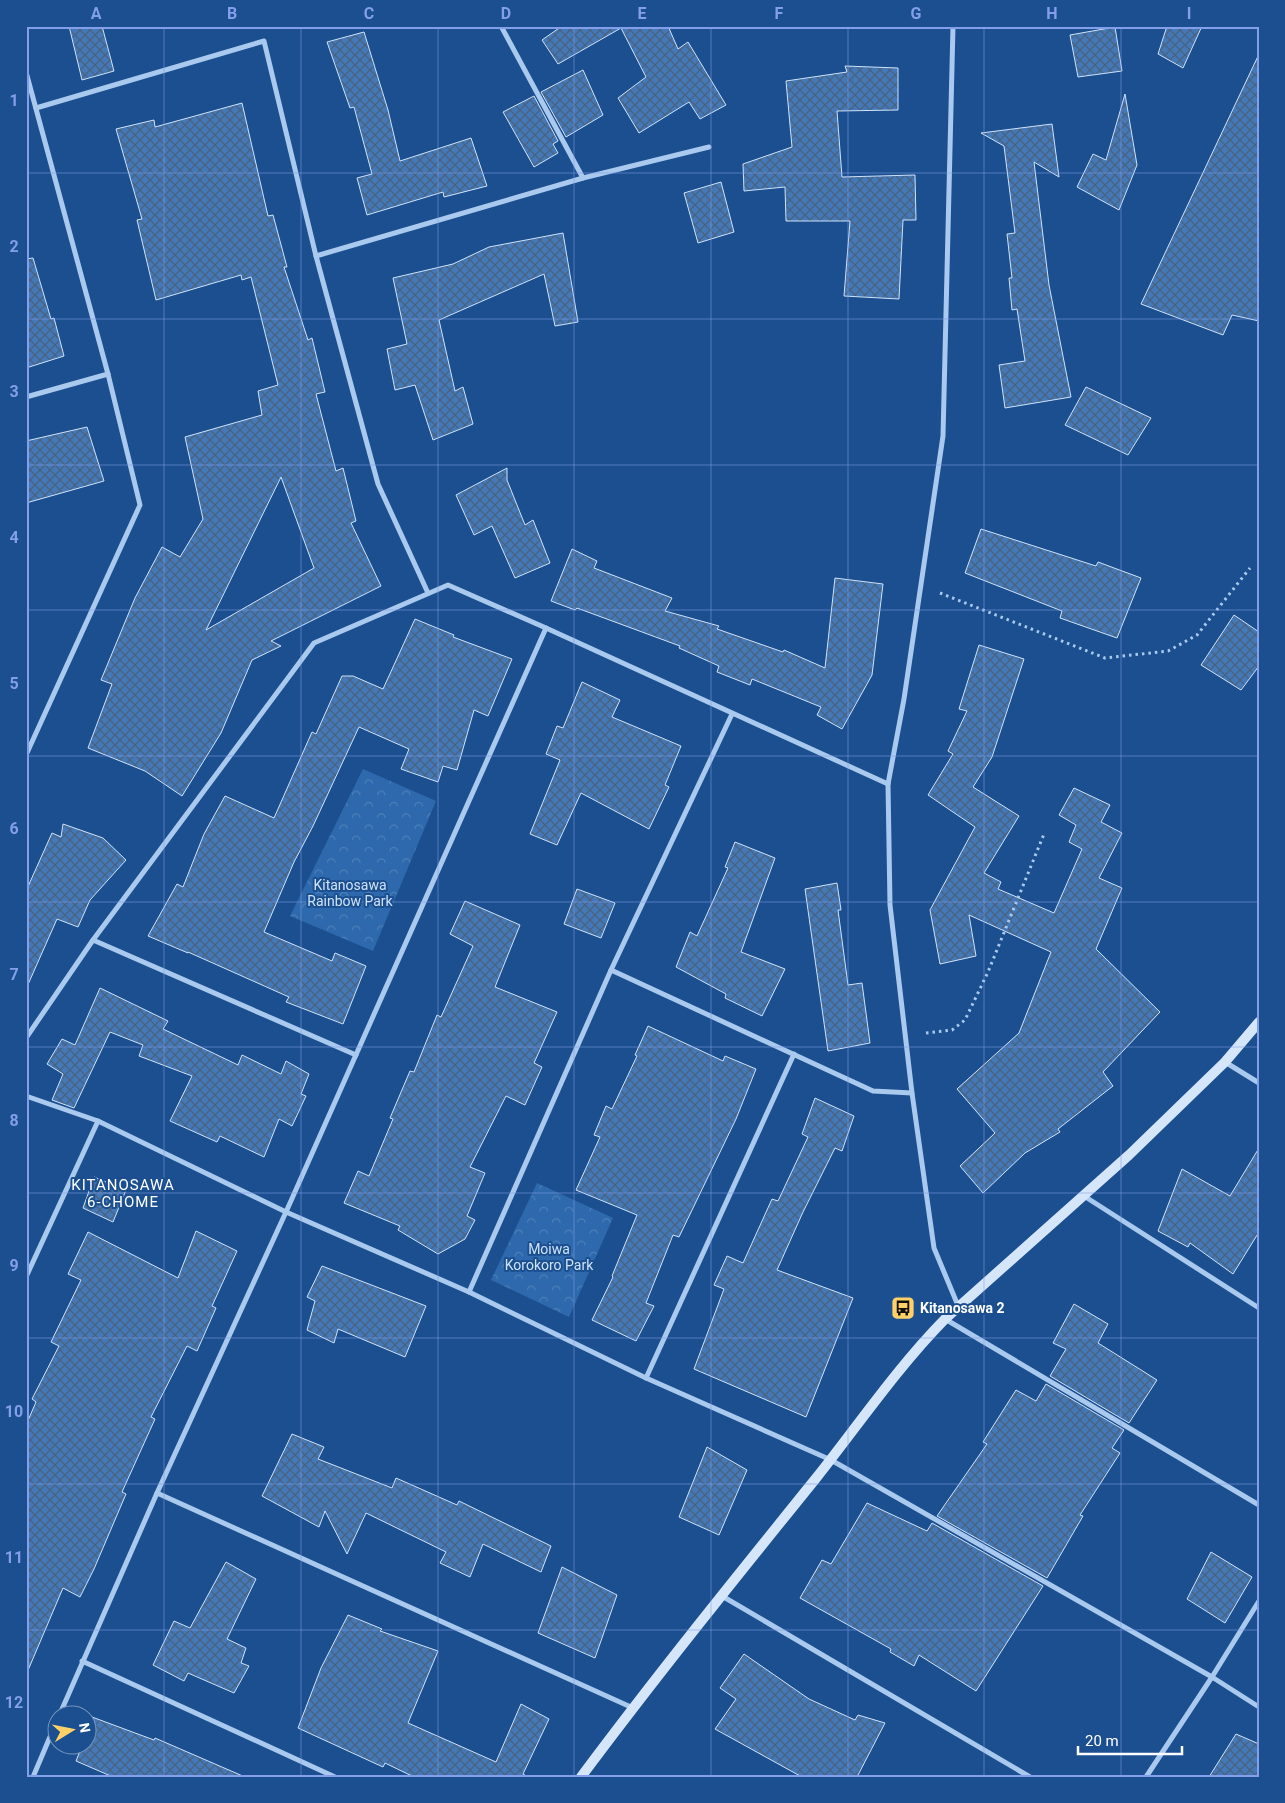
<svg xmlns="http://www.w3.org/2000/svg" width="1285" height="1803" font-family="Roboto,sans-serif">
  <defs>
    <pattern id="park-crowns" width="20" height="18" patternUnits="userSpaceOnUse" patternTransform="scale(1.25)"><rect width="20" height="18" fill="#2e69ad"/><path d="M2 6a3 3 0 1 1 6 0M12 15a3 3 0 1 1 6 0" fill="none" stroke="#4d80b9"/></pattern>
    <pattern id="building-cross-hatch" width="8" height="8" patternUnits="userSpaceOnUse" patternTransform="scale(1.25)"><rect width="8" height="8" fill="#4478b7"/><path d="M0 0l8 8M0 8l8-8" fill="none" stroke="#486282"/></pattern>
  </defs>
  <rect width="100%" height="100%" fill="#1b4f8f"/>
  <g fill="url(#park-crowns)">
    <path d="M363,769l73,32 -63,150 -83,-35z"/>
    <path d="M537,1183l76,35 -44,99 -78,-37z"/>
  </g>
  <g fill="url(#building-cross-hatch)" stroke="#cfe3fa" fill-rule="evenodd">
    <path d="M69,26h33l12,45 -32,9z"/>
    <path d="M562,26h106l10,23 10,-7 38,63 -26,14 -11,-17 -50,31 -21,-35 28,-21 -25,-49 -63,36 -16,-24z"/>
    <path d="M1167,26h35l-19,42 -25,-14z"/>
    <path d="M1115,27l7,44 -44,6 -8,-42z"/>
    <path d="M364,32l24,78 12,51 71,-23 16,48 -43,11 -1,-5 -76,23 -10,-37 15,-4 -18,-67 -4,1 -23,-66z"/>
    <path d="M1259,54v267l-27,-6 -9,20 -82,-31z"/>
    <path d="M845,66l53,2v42l-61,1 5,66 73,-2 1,45h-13l-4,79 -55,-3 6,-75h-64l-1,-34 -41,4 -1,-27 49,-17 -6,-66 61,-9z"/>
    <path d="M583,70l20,45 -37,22 -25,-45z"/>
    <path d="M1125,94l12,71 -18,45 -42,-23 16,-33 13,6z"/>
    <path d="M534,96l24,45 -5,3 5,9 -24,14 -31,-55z"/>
    <path d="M242,103l26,113 5,-1 14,52h-3l24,73 4,-2 13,54 -9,2 20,77 7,-3 13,53 -5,2 30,63 -110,55 10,5 -29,14 -31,73 -39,63 -37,-25 -57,-23 24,-64 -11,-4 34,-82 27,-51 18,10 23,-38 -18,-82 77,-22 -4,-24 20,-6 -27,-108 -9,3 -1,-5 -85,25 -19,-80 5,-1 -26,-90 38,-9 1,7zM281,477l33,91 -108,62z"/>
    <path d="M1052,124l7,53 -25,-15 15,123 22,112 -66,11 -6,-43 26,-4 -8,-52 -5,1 -3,-32h3l-5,-44 8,-1 -11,-87 -23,-13z"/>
    <path d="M721,182l13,50 -36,11 -14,-50z"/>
    <path d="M563,233l15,89 -23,4 -11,-52 -105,46 16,71 8,-4 10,37 -40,16 -18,-55 -20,5 -8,-41 20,-5 -14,-66 60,-14 36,-17z"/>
    <path d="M33,258l18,61 3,-1 10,38 -38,12v-109z"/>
    <path d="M1086,387l65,31 -23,37 -63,-30z"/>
    <path d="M87,427l17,54 -78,22v-62z"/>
    <path d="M507,468v12l18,45 8,-5 17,43 -35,15 -23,-52 -18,9 -18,-40z"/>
    <path d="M981,529l115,37 2,-4 43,16 -24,60 -57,-20 2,-7 -97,-38z"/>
    <path d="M572,549l25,12 -3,7 78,30 -7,13 54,15 -2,3 66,23 1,-2 41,18 10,-90 48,6 -11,91 -30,54 -25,-14 4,-8 -69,-28 -2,6 -33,-13 2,-6 -40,-18 1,-2 -103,-38 -2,2 -24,-9z"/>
    <path d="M1234,615l25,17v34l-18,24 -40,-25z"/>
    <path d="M415,619l39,16 -1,2 59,22 -24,57 -14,-6 -17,60 -14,-4 -5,16 -37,-13 8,-20 -50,-22 -46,99 -19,36 -30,70 68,29 3,-8 31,13 -23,58 -57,-22 3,-5 -101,-45v1l-40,-17 29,-52 6,3 21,-53 21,-38 49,22 38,-86 4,2 26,-58h11l30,13z"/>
    <path d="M979,645l45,14 -32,98 -19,30 46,29 -35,57 17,9 -3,7 56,24 28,-64 -13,-7 7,-17 -17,-10 15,-27 36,17 -9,17 21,11 -23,45 23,10 -26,61 64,63 -57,60 10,14 -55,43 2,3 -35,21 -42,40 -23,-27 35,-33 -38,-44 62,-56 32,-81 -82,-37 7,41 -36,8 -10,-54 45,-83 -47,-32 25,-41 -5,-3 19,-40 -8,-2z"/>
    <path d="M582,682l38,18 -8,17 69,29 -16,39 4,2 -20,42 -68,-36 -24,52 -27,-11 30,-74 -14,-6 11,-28 6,2z"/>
    <path d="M63,824l40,14 23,22 -36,40 -12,27 -21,-8 -31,70v-98l26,-58 9,4z"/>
    <path d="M735,842l40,16 -34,94 44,17 -23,47 -37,-18 1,-4 -50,-27 14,-35 7,4 31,-68 -3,-1z"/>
    <path d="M837,883l4,27h-3l10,75 14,-2 8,60 -42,8 -23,-162z"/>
    <path d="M577,889l38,14 -14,35 -37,-14z"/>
    <path d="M465,901l55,24 -25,62 62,25 -23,51 8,4 -17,38 -19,-9 -36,71 15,6 -18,43 8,4 -10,19 -27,15 -40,-24 2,-4 -56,-23 14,-32 11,5 24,-57 -3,-1 20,-47 4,1 23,-57 4,2 32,-71 -23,-12z"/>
    <path d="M100,988l68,33 -5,8 75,36 4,-10 39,19 5,-13 23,13 -8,20 5,2 -14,30 -13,-7 -15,38 -44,-21 -3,6 -47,-21 22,-45 -53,-20 4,-11 -33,-13 -36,76 -22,-8 11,-26 -16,-10 15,-25 13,6z"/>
    <path d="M648,1026l75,35 2,-5 31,13 -20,50 -57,118 -6,-2 -27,68 8,3 -18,35 -44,-21 21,-43 -1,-1 25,-61 -61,-25 24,-53 -6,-2 12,-29 6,3 25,-53 -2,-1z"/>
    <path d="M815,1098l39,18 -12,35 -7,-3 -32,64 -26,58 76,28 -47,119 -112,-48 30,-80 -10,-4 13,-29 16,7 29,-64 6,2 30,-64 -6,-3z"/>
    <path d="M1259,1148v84l-26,42 -43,-31 -2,4 -30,-16 24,-62 48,27z"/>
    <path d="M94,1177l32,13 -13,32 -30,-14z"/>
    <path d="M196,1231l41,20 -25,55 4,2 -19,43 -10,-5 -36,71 4,2 -33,73 4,2 -32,75 -14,28 -17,-9 -37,87v-250l10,-23 -4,-3 27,-53 -8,-4 30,-62 -13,-6 20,-42 90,46z"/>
    <path d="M322,1266l104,40 -21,51 -67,-28 -4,14 -27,-13 8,-29 -8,-4z"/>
    <path d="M1074,1304l34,20 -10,19 59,37 -28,43 -79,-47 16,-27 -13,-6z"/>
    <path d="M1046,1384l78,46 -12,18 8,5 -40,62 3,1 -36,62 -110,-62 50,-72 -4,-2 33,-52 20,11z"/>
    <path d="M292,1434l32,13 -6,12 74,29 4,-10 61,27 2,-4 92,45 -10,26 -58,-28 -13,33 -30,-14 6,-11 -80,-39 -19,41 -22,-43 -6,16 -57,-31z"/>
    <path d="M707,1447l40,23 -28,65 -40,-18z"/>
    <path d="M867,1503l60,28 5,-8 111,63 -67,105 -57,-36 -5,11 -24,-14 1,-3 -91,-51 22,-38 9,4z"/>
    <path d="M1211,1552l41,25 -27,46 -38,-24z"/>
    <path d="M226,1562l30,17 -29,60 19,9 -5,15 8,3 -15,27 -46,-20 -4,8 -31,-16 21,-44 16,7z"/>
    <path d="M562,1567l55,28 -22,63 -57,-25z"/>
    <path d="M348,1615l34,14 -2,2 58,20 -30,72 88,39 25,-58 28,15 -26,55 5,3h-114l-29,-14 -2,4 -85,-39 23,-60z"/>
    <path d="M744,1654l65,45 46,21 3,-5 27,8 -28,54h-55l-87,-48 21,-30 -16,-11z"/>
    <path d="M92,1717l62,23 1,-2 90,39h-132l-37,-16 6,-15h6v-16z"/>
    <path d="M1236,1734l23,10v33h-50z"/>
  </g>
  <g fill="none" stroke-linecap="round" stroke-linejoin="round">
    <g stroke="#a9c9ee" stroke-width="3" stroke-dasharray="2.5 4" stroke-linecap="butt">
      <path d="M940,593l165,65 63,-7 29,-16 53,-67"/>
      <path d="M926,1033l26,-3 13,-10 23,-48 56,-138"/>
    </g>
    <g stroke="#a9c9ee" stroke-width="5">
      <path d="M501,26l82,152"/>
      <path d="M953,26l-10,410 -39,263 -16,85 2,121 22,188 22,155 25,60"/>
      <path d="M26,72l82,302 32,131 -114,250"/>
      <path d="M36,108l228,-67 52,215 62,228 50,109"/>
      <path d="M316,256l267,-78 126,-31"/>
      <path d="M26,397l82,-23"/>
      <path d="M93,940l263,115"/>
      <path d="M611,970l262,121 39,2"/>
      <path d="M26,1038l67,-98 221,-297 134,-58 98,43 342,156"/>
      <path d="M1225,1062l34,21"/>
      <path d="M26,1096l72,25 188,91 183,80 177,86 185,82 381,217 47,30"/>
      <path d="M1084,1196l175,112"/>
      <path d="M26,1277l72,-156"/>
      <path d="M469,1292l142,-322 121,-256"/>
      <path d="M945,1319l314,186"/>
      <path d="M646,1378l148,-324"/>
      <path d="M157,1493l476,215"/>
      <path d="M722,1596l308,181"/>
      <path d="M82,1661l253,116"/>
      <path d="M59,1716l98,-223 129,-281 260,-584"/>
      <path d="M33,1777l25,-59"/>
      <path d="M1146,1777l66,-100 47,-76"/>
    </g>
    <path stroke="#d6e6fa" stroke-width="10" d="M581,1777c76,-102 156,-201 236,-300 42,-53 80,-109 128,-158l184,-164 96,-93 34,-40"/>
  </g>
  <path fill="none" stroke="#839eea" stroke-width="1" stroke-opacity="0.55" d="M164,26v1751M301,26v1751M438,26v1751M574,26v1751M711,26v1751M848,26v1751M984,26v1751M1121,26v1751M26,173h1233M26,319h1233M26,465h1233M26,610h1233M26,756h1233M26,902h1233M26,1047h1233M26,1193h1233M26,1338h1233M26,1484h1233M26,1630h1233"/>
  <defs>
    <g id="bus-square" transform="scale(1.25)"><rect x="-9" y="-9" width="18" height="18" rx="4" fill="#ffd166" stroke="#1b4f8f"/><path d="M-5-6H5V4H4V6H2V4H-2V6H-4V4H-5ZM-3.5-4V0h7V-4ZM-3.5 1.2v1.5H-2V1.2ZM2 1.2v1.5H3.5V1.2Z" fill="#111"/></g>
  </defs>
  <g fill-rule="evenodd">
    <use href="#bus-square" x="903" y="1308"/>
  </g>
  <g text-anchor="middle" stroke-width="4" stroke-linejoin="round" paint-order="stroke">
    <g font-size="14" fill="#cfe3fa" stroke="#1b4f8f">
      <text x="350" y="890">Kitanosawa<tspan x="350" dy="16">Rainbow Park</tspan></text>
      <text x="549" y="1254">Moiwa<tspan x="549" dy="16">Korokoro Park</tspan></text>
    </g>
    <g font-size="14" font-weight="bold" fill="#fff" stroke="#1b4f8f" text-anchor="start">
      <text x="920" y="1313">Kitanosawa 2</text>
    </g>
    <g font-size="15" letter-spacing="1" fill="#fff" stroke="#1b4f8f">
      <text x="123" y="1190">KITANOSAWA<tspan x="123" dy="17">6-CHOME</tspan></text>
    </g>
  </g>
  <rect width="1285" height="1803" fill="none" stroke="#1b4f8f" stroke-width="55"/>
  <g transform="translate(72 1730) rotate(80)"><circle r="24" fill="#1b4f8f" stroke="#7695bc"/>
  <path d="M0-4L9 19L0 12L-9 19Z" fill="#ffd166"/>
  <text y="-8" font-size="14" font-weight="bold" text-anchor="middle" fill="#ffffff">N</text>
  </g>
  <path d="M1078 1746v8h104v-8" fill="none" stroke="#ffffff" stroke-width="2.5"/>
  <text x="1085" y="1746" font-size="15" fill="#ffffff" stroke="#1b4f8f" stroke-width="4" paint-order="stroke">20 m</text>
  <rect x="28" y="28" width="1230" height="1748" fill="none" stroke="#839eea" stroke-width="2"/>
  <g font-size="16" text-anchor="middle" font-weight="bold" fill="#839eea">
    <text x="96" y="19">A</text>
    <text x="232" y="19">B</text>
    <text x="369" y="19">C</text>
    <text x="506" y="19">D</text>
    <text x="642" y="19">E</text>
    <text x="779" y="19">F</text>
    <text x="916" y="19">G</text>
    <text x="1052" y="19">H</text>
    <text x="1189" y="19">I</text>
    <text x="14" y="106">1</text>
    <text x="14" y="252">2</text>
    <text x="14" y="397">3</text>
    <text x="14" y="543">4</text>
    <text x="14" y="689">5</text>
    <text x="14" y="834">6</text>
    <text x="14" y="980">7</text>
    <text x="14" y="1126">8</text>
    <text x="14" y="1271">9</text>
    <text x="14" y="1417">10</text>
    <text x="14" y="1563">11</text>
    <text x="14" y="1708">12</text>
  </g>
</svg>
